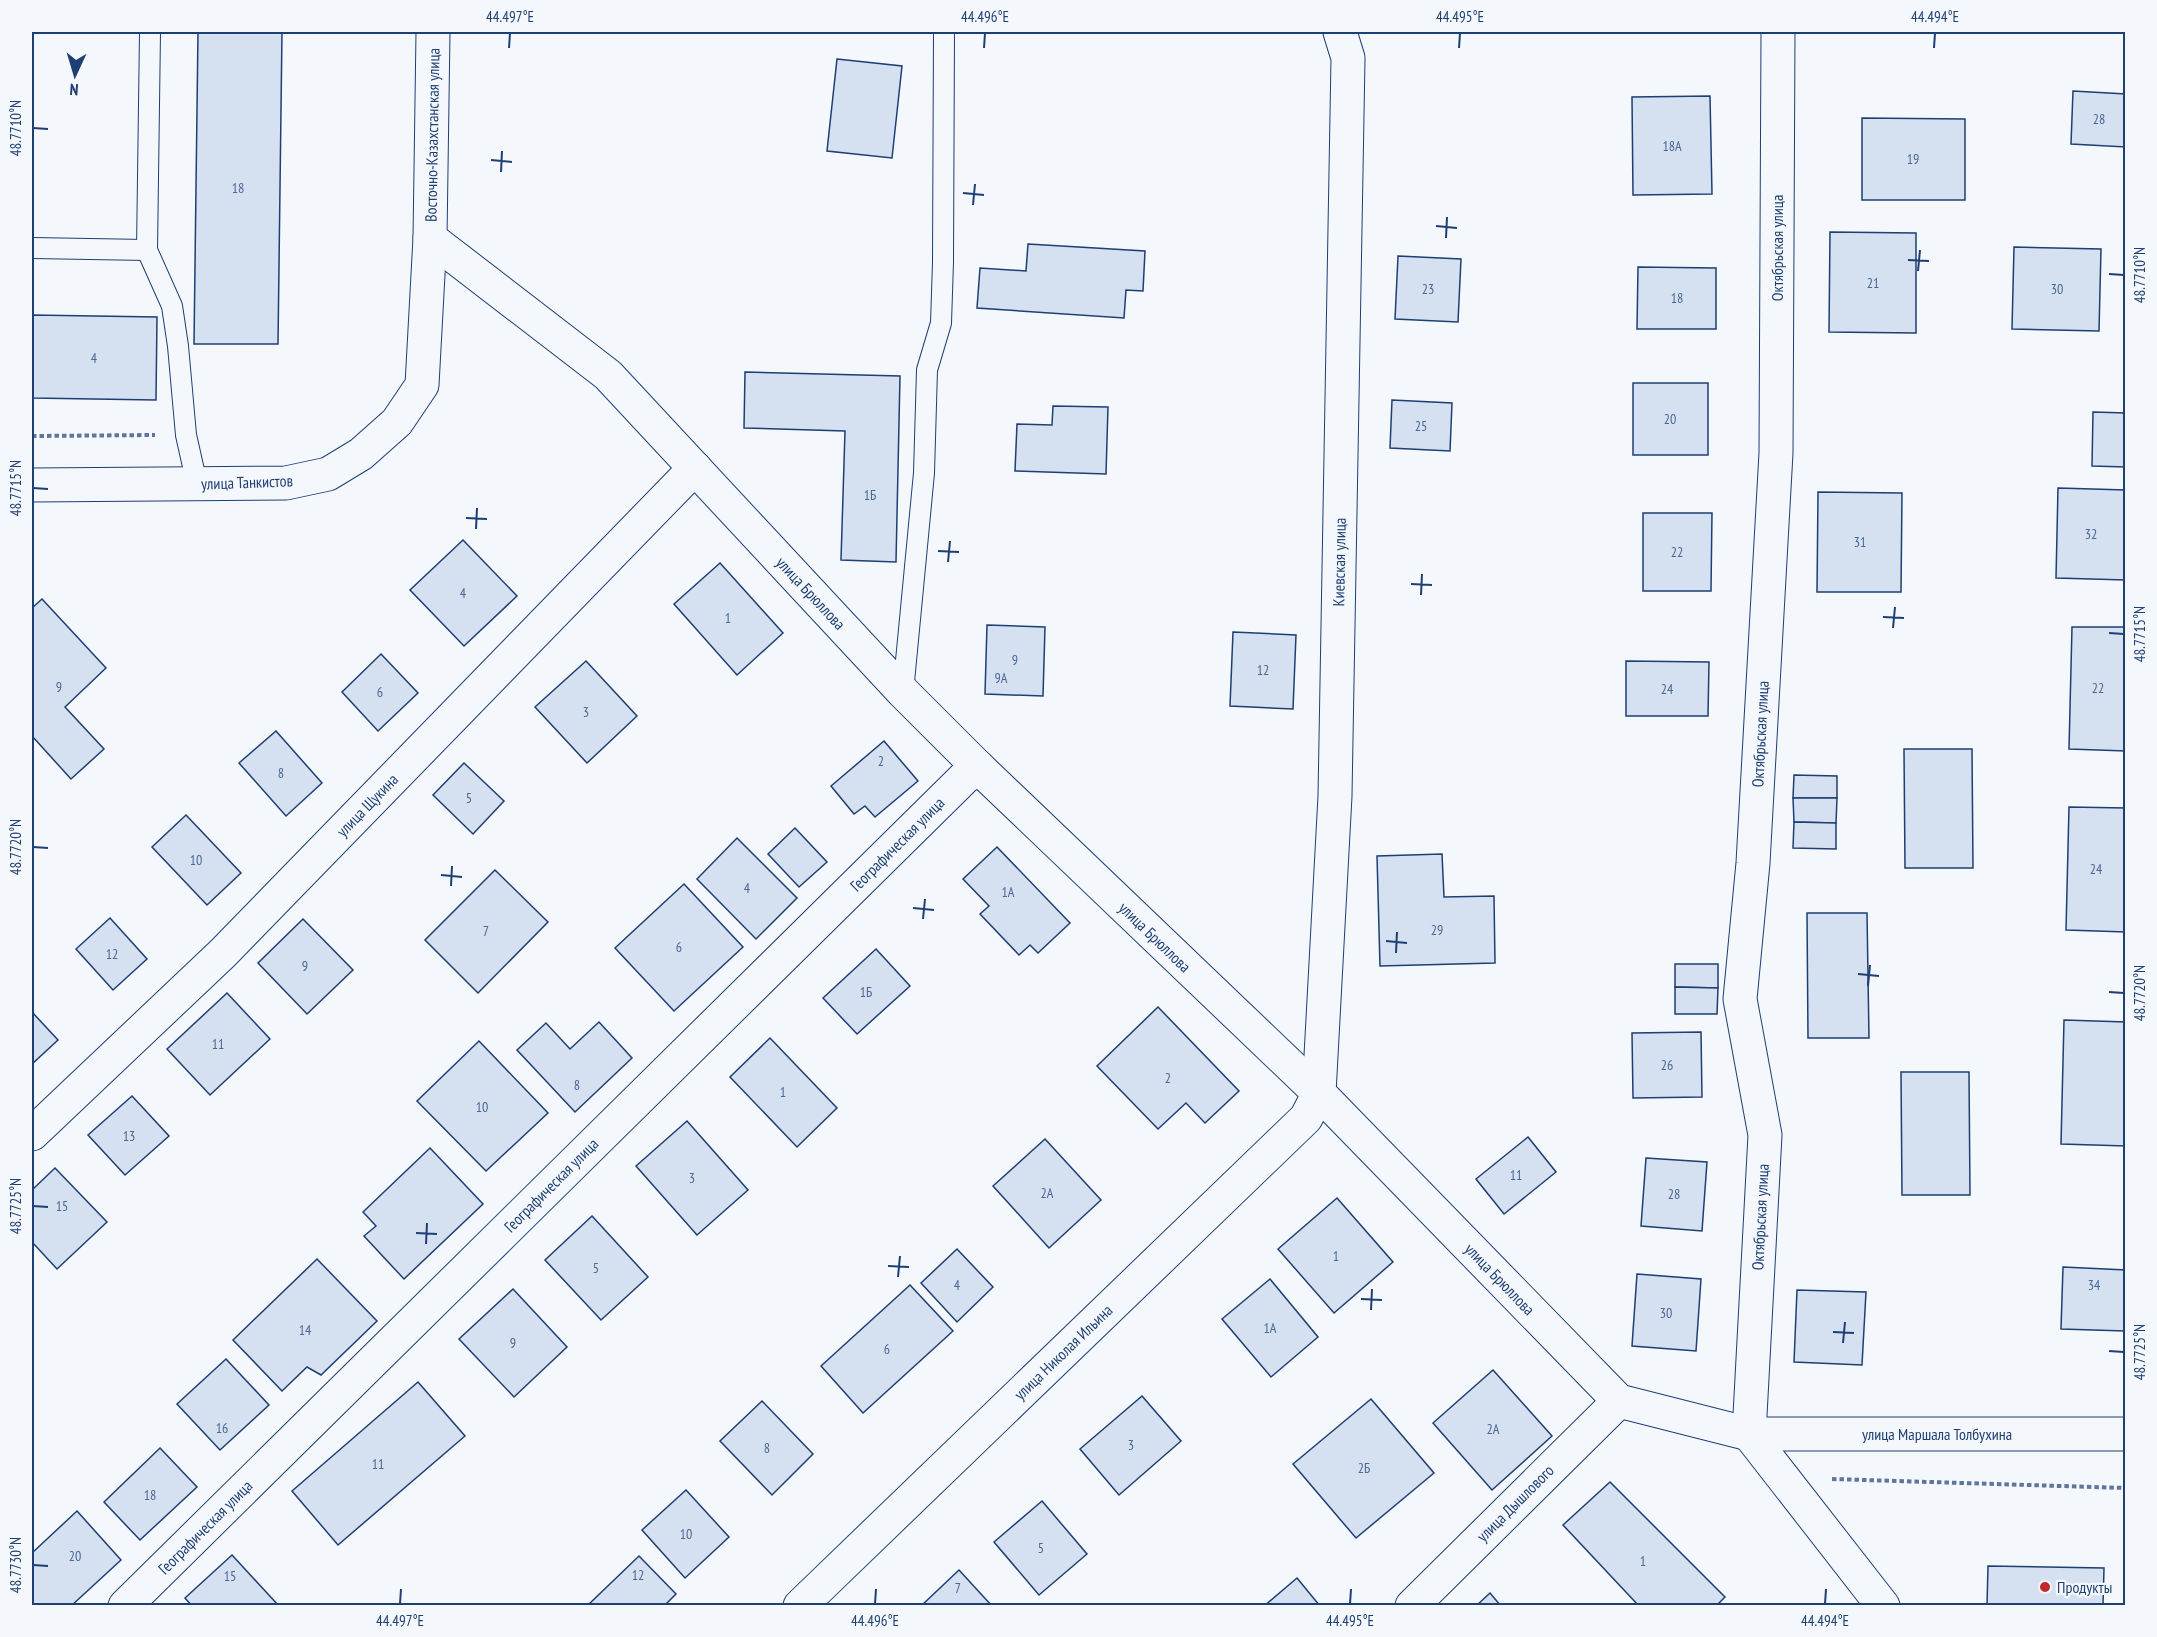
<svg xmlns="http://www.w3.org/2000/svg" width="2157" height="1637" font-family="'PT Sans Narrow',sans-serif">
  <rect width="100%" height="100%" fill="#f4f7fb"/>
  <g fill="#d5e0f0" stroke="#1d3f73" stroke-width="1.5">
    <path d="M198,32h84l-4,312h-84z"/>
    <path d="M837,59l65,7 -10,92 -65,-7z"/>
    <path d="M2073,91l53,3v53l-55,-3z"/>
    <path d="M1710,96l2,98 -79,1 -1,-98z"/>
    <path d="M1862,118l103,1v81h-103z"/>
    <path d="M1830,232l86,1v100l-87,-1z"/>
    <path d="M1028,244l117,7 -2,40 -17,-1 -2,28 -147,-10 3,-40 46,3z"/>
    <path d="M2014,247l87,2 -2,82 -87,-2z"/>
    <path d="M1398,256l63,3 -3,63 -63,-3z"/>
    <path d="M1638,267l78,1v61h-79z"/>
    <path d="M32,315l125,2 -1,83 -124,-2z"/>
    <path d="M745,372l155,4 -4,186 -55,-2 4,-129 -101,-3z"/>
    <rect x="1633" y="383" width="75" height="72"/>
    <path d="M1392,400l60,3 -2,48 -60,-3z"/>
    <path d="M1053,406l55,1 -2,67 -91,-3 2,-47 35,1z"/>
    <path d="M2093,412l33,1v54l-34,-1z"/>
    <path d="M2058,488l68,2v90l-70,-2z"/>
    <path d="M1818,492l84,1 -1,99h-84z"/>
    <path d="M1643,513h69l-1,78h-68z"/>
    <path d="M463,540l54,56 -53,50 -54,-56z"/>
    <path d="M720,563l63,70 -46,42 -63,-71z"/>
    <path d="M42,599l64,69 -41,39 39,42 -33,30 -39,-43v-128z"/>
    <path d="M987,625l58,2 -2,69 -58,-2z"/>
    <path d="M2072,627h54v124l-57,-2z"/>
    <path d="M1233,632l63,3 -3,74 -63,-3z"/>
    <path d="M381,654l37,39 -40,38 -36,-39z"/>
    <path d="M586,661l51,55 -50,47 -52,-56z"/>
    <path d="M1626,661l83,1 -1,54h-82z"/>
    <path d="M276,731l46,52 -36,33 -47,-53z"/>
    <path d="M884,741l34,40 -43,36 -10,-11 -11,8 -23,-28z"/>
    <path d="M1904,749h68l1,119h-68z"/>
    <path d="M464,763l40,38 -31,33 -40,-39z"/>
    <path d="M1794,775l43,1v22h-44z"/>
    <path d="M1793,798h44l-1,25 -42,-1z"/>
    <path d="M2069,807l57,1v124l-60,-2z"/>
    <path d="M186,815l55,58 -34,32 -55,-58z"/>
    <path d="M1794,822l42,1v26l-43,-1z"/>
    <path d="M795,828l32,34 -28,25 -31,-33z"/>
    <path d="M737,838l60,60 -41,41 -59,-60z"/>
    <path d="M997,847l73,76 -32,30 -8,-8 -11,10 -39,-41 9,-8 -26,-27z"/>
    <path d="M1442,854l2,43 50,-1 1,67 -115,3 -3,-110z"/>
    <path d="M495,870l53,52 -70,71 -53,-53z"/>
    <path d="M684,884l59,63 -69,64 -59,-63z"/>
    <path d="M1807,913h60l2,125h-61z"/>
    <path d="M110,918l37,41 -34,31 -37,-41z"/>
    <path d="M303,919l50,51 -46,44 -49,-51z"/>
    <path d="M876,949l34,37 -53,48 -34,-36z"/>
    <path d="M1675,964h43v24l-43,-1z"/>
    <path d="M1675,987l43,1 -1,26h-42z"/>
    <path d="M227,993l43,46 -60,56 -43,-46z"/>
    <path d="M1158,1007l81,84 -34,32 -19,-20 -28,26 -61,-63z"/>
    <path d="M32,1012l26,28 -26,24z"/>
    <path d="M2064,1020l62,2v124l-65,-2z"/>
    <path d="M599,1022l33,36 -57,54 -58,-62 29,-27 24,26z"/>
    <path d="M1701,1032l1,65 -69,1 -1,-65z"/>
    <path d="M770,1038l67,70 -40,39 -67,-70z"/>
    <path d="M479,1041l69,72 -62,58 -69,-70z"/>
    <path d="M1901,1072h68l1,123h-68z"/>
    <path d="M132,1096l37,40 -44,39 -37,-40z"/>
    <path d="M687,1121l61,69 -51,45 -61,-69z"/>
    <path d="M1528,1137l28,35 -52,42 -28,-35z"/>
    <path d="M1045,1139l56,61 -52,48 -56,-62z"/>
    <path d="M430,1148l53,56 -79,75 -40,-43 12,-10 -13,-14z"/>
    <path d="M1646,1158l61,4 -5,69 -61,-5z"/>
    <path d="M55,1168l52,54 -50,47 -25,-27v-52z"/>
    <path d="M1337,1198l56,64 -59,51 -56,-64z"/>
    <path d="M592,1216l56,61 -47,43 -56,-60z"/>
    <path d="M957,1249l36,38 -36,35 -36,-39z"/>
    <path d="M317,1259l60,62 -56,54 -14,-8 -25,24 -49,-51z"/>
    <path d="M2063,1267l63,3 -1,61 -64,-2z"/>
    <path d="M1637,1274l64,5 -5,72 -64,-5z"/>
    <path d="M1270,1279l48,58 -47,40 -49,-58z"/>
    <path d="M910,1285l43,46 -90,82 -42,-47z"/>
    <path d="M513,1289l54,58 -53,50 -55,-58z"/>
    <path d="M1797,1290l69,2 -4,73 -68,-3z"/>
    <path d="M226,1359l43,46 -49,45 -43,-46z"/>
    <path d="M1493,1370l59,66 -60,54 -59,-67z"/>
    <path d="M418,1382l47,54 -127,109 -46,-54z"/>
    <path d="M1142,1396l39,45 -62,54 -39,-46z"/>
    <path d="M1371,1399l63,74 -78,65 -63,-74z"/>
    <path d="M762,1401l51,53 -41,41 -52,-54z"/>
    <path d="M160,1448l37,39 -57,53 -36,-38z"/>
    <path d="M1610,1482l115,115 -9,9h-77l-76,-81z"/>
    <path d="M686,1490l43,47 -44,41 -43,-48z"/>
    <path d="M1042,1501l45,53 -48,41 -45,-53z"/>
    <path d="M77,1511l44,49 -50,46h-39v-53z"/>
    <path d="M232,1555l47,51h-87l-7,-8z"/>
    <path d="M639,1556l37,38 -12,12h-77z"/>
    <path d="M1988,1566l116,2 -1,38h-116z"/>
    <path d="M959,1570l33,36h-71z"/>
    <path d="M1297,1578l23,28h-56z"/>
    <path d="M1490,1593l11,13h-25z"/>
  </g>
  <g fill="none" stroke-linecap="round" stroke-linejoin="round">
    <g stroke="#1d3f73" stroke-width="22">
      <g id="lane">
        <path d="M150,32l-3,218 25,56 6,40 8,89 11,49"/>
        <path d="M32,248l115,2"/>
        <path d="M903,692l21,-219 3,-103 14,-47 2,-61 1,-230"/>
      </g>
    </g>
    <g stroke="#1d3f73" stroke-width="35">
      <g id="street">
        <path d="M430,238l178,137 295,317 75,75 341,326 300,308 130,33h377"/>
        <path d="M32,1134l191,-181 472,-485"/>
        <path d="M1749,1434l16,-299 -25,-136 13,-136 23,-410 2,-421"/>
        <path d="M1749,1434l134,172"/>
        <path d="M125,1606l839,-828 14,-11"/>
        <path d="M800,1606l506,-488 13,-25 16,-297 13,-738 -8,-26"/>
        <path d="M1412,1606l207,-205"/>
      </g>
    </g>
    <g stroke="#1d3f73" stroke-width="35">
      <path id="secondary" d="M32,485l254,-2 42,-9 33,-20 36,-32 25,-37 8,-147 3,-206"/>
    </g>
    <g stroke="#5e769c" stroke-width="4" stroke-dasharray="4.5 3" stroke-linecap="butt">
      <path d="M32,436l123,-1"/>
      <path d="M1832,1479l294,9"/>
    </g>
    <use href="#lane" stroke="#f4f7fb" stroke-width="20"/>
    <use href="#street" stroke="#f4f7fb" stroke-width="33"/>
    <use href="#secondary" stroke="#f4f7fb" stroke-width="33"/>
  </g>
  <path fill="none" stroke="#1d3f73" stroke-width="2" d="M509,48l1,-15M984,48l1,-15M1459,48l1,-15M1934,48l1,-15M33,128l15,1M491,160l21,2M501,172l1,-21M963,193l21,2M973,205l2,-21M1436,226l21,2M1446,238l1,-21M1908,260l21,1M1918,271l2,-21M2109,274l15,1M33,488l15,1M466,518l21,1M476,529l1,-21M938,551l21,1M948,562l2,-21M1411,584l21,1M1421,595l1,-21M1883,617l21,1M1893,628l2,-21M2109,633l15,1M33,847l15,1M441,875l21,2M451,886l1,-20M913,908l21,2M923,919l2,-20M1386,941l21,2M1396,953l1,-21M1858,974l21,2M1868,986l2,-21M2109,992l15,1M33,1206l15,1M416,1233l21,1M426,1244l1,-21M888,1266l21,1M898,1277l2,-21M1361,1299l21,1M1371,1310l1,-21M1833,1332l21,1M1843,1343l2,-21M2109,1351l15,1M33,1565l15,1M400,1604l1,-15M875,1604l1,-15M1350,1604l1,-15M1825,1604l1,-15"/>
  <circle fill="#c62828" stroke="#f4f7fb" stroke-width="2" cx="2045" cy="1587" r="6"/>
  <g text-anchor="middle" stroke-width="4.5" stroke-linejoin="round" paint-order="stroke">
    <g font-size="14" fill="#4b6792">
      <text x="2099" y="124">28</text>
      <text x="1672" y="151">18А</text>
      <text x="1913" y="164">19</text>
      <text x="238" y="193">18</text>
      <text x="1873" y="288">21</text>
      <text x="1428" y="294">23</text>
      <text x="2057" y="294">30</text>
      <text x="1677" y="303">18</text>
      <text x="94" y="363">4</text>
      <text x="1670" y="424">20</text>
      <text x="1421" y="431">25</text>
      <text x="870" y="500">1Б</text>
      <text x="2091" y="539">32</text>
      <text x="1860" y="547">31</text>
      <text x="1677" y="557">22</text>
      <text x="463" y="598">4</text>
      <text x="728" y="623">1</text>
      <text x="1015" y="665">9</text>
      <text x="1263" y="675">12</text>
      <text x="1001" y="683">9А</text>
      <text x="59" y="692">9</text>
      <text x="2098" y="693">22</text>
      <text x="1667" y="694">24</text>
      <text x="380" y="697">6</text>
      <text x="586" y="717">3</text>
      <text x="881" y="766">2</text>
      <text x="281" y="778">8</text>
      <text x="469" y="803">5</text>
      <text x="196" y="865">10</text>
      <text x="2096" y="874">24</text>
      <text x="747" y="893">4</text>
      <text x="1008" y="897">1А</text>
      <text x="1437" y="935">29</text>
      <text x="486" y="936">7</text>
      <text x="679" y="952">6</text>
      <text x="112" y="959">12</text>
      <text x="305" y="971">9</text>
      <text x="866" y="997">1Б</text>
      <text x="218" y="1049">11</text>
      <text x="1667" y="1070">26</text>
      <text x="1168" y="1083">2</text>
      <text x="577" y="1090">8</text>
      <text x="783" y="1097">1</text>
      <text x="482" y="1112">10</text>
      <text x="129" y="1141">13</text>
      <text x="1516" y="1180">11</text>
      <text x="692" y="1183">3</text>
      <text x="1047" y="1198">2А</text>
      <text x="1674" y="1199">28</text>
      <text x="62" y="1211">15</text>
      <text x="1336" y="1261">1</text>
      <text x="596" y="1273">5</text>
      <text x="957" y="1290">4</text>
      <text x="2094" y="1290">34</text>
      <text x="1666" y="1318">30</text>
      <text x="1270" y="1333">1А</text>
      <text x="305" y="1335">14</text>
      <text x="513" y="1348">9</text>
      <text x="887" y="1354">6</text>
      <text x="222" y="1433">16</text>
      <text x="1493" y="1434">2А</text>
      <text x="1131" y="1450">3</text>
      <text x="767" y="1453">8</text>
      <text x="378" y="1469">11</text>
      <text x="1364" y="1473">2Б</text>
      <text x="150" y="1500">18</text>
      <text x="686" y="1539">10</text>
      <text x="1041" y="1553">5</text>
      <text x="75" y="1561">20</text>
      <text x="1643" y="1566">1</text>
      <text x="638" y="1580">12</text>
      <text x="230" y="1581">15</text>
      <text x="958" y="1593">7</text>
    </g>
    <g font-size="16" fill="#1d3f73" stroke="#f4f7fb">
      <text transform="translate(432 135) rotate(-89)" y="6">Восточно-Казахстанская улица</text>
      <text transform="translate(1777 248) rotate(-90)" y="6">Октябрьская улица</text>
      <text transform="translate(247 482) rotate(-2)" y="6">улица Танкистов</text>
      <text transform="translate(1339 562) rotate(-89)" y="6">Киевская улица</text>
      <text transform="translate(811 593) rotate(47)" y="6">улица Брюллова</text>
      <text transform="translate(1760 734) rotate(-87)" y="6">Октябрьская улица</text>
      <text transform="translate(367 805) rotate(-46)" y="6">улица Щукина</text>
      <text transform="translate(897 844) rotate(-45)" y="6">Географическая улица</text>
      <text transform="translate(1155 937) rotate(44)" y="6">улица Брюллова</text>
      <text transform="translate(551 1185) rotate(-45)" y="6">Географическая улица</text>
      <text transform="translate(1760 1217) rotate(-87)" y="6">Октябрьская улица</text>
      <text transform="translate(1500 1279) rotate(46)" y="6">улица Брюллова</text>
      <text transform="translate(1063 1352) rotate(-44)" y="6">улица Николая Ильина</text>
      <text x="1937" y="1440">улица Маршала Толбухина</text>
      <text transform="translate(1515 1503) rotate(-45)" y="6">улица Дышлового</text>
      <text transform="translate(205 1527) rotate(-45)" y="6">Географическая улица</text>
    </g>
    <g font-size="16" fill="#1d3f73" stroke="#f4f7fb" text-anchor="start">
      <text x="2057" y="1593">Продукты</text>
    </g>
  </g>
  <rect width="2157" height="1637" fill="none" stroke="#f4f7fb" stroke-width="66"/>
  <g transform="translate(75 75) rotate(184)" stroke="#f4f7fb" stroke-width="4.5" paint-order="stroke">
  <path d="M0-4.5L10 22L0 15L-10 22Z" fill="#1d3f73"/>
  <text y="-9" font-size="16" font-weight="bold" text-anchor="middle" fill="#1d3f73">N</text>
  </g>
  <rect x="33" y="33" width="2091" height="1571" fill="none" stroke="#1d3f73" stroke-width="2"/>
  <g font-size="15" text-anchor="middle" fill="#1d3f73">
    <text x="510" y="22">44.497°E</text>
    <text x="985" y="22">44.496°E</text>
    <text x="1460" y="22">44.495°E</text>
    <text x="1935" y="22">44.494°E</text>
    <text transform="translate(16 128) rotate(-90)" y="5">48.7710°N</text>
    <text transform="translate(2140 275) rotate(-90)" y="5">48.7710°N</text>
    <text transform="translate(16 488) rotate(-90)" y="5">48.7715°N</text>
    <text transform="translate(2140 634) rotate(-90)" y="5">48.7715°N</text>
    <text transform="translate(16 847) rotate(-90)" y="5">48.7720°N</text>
    <text transform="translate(2140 993) rotate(-90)" y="5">48.7720°N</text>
    <text transform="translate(16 1206) rotate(-90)" y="5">48.7725°N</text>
    <text transform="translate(2140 1352) rotate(-90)" y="5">48.7725°N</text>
    <text transform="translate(16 1565) rotate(-90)" y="5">48.7730°N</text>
    <text x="400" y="1626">44.497°E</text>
    <text x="875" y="1626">44.496°E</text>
    <text x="1350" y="1626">44.495°E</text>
    <text x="1825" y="1626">44.494°E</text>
  </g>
</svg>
